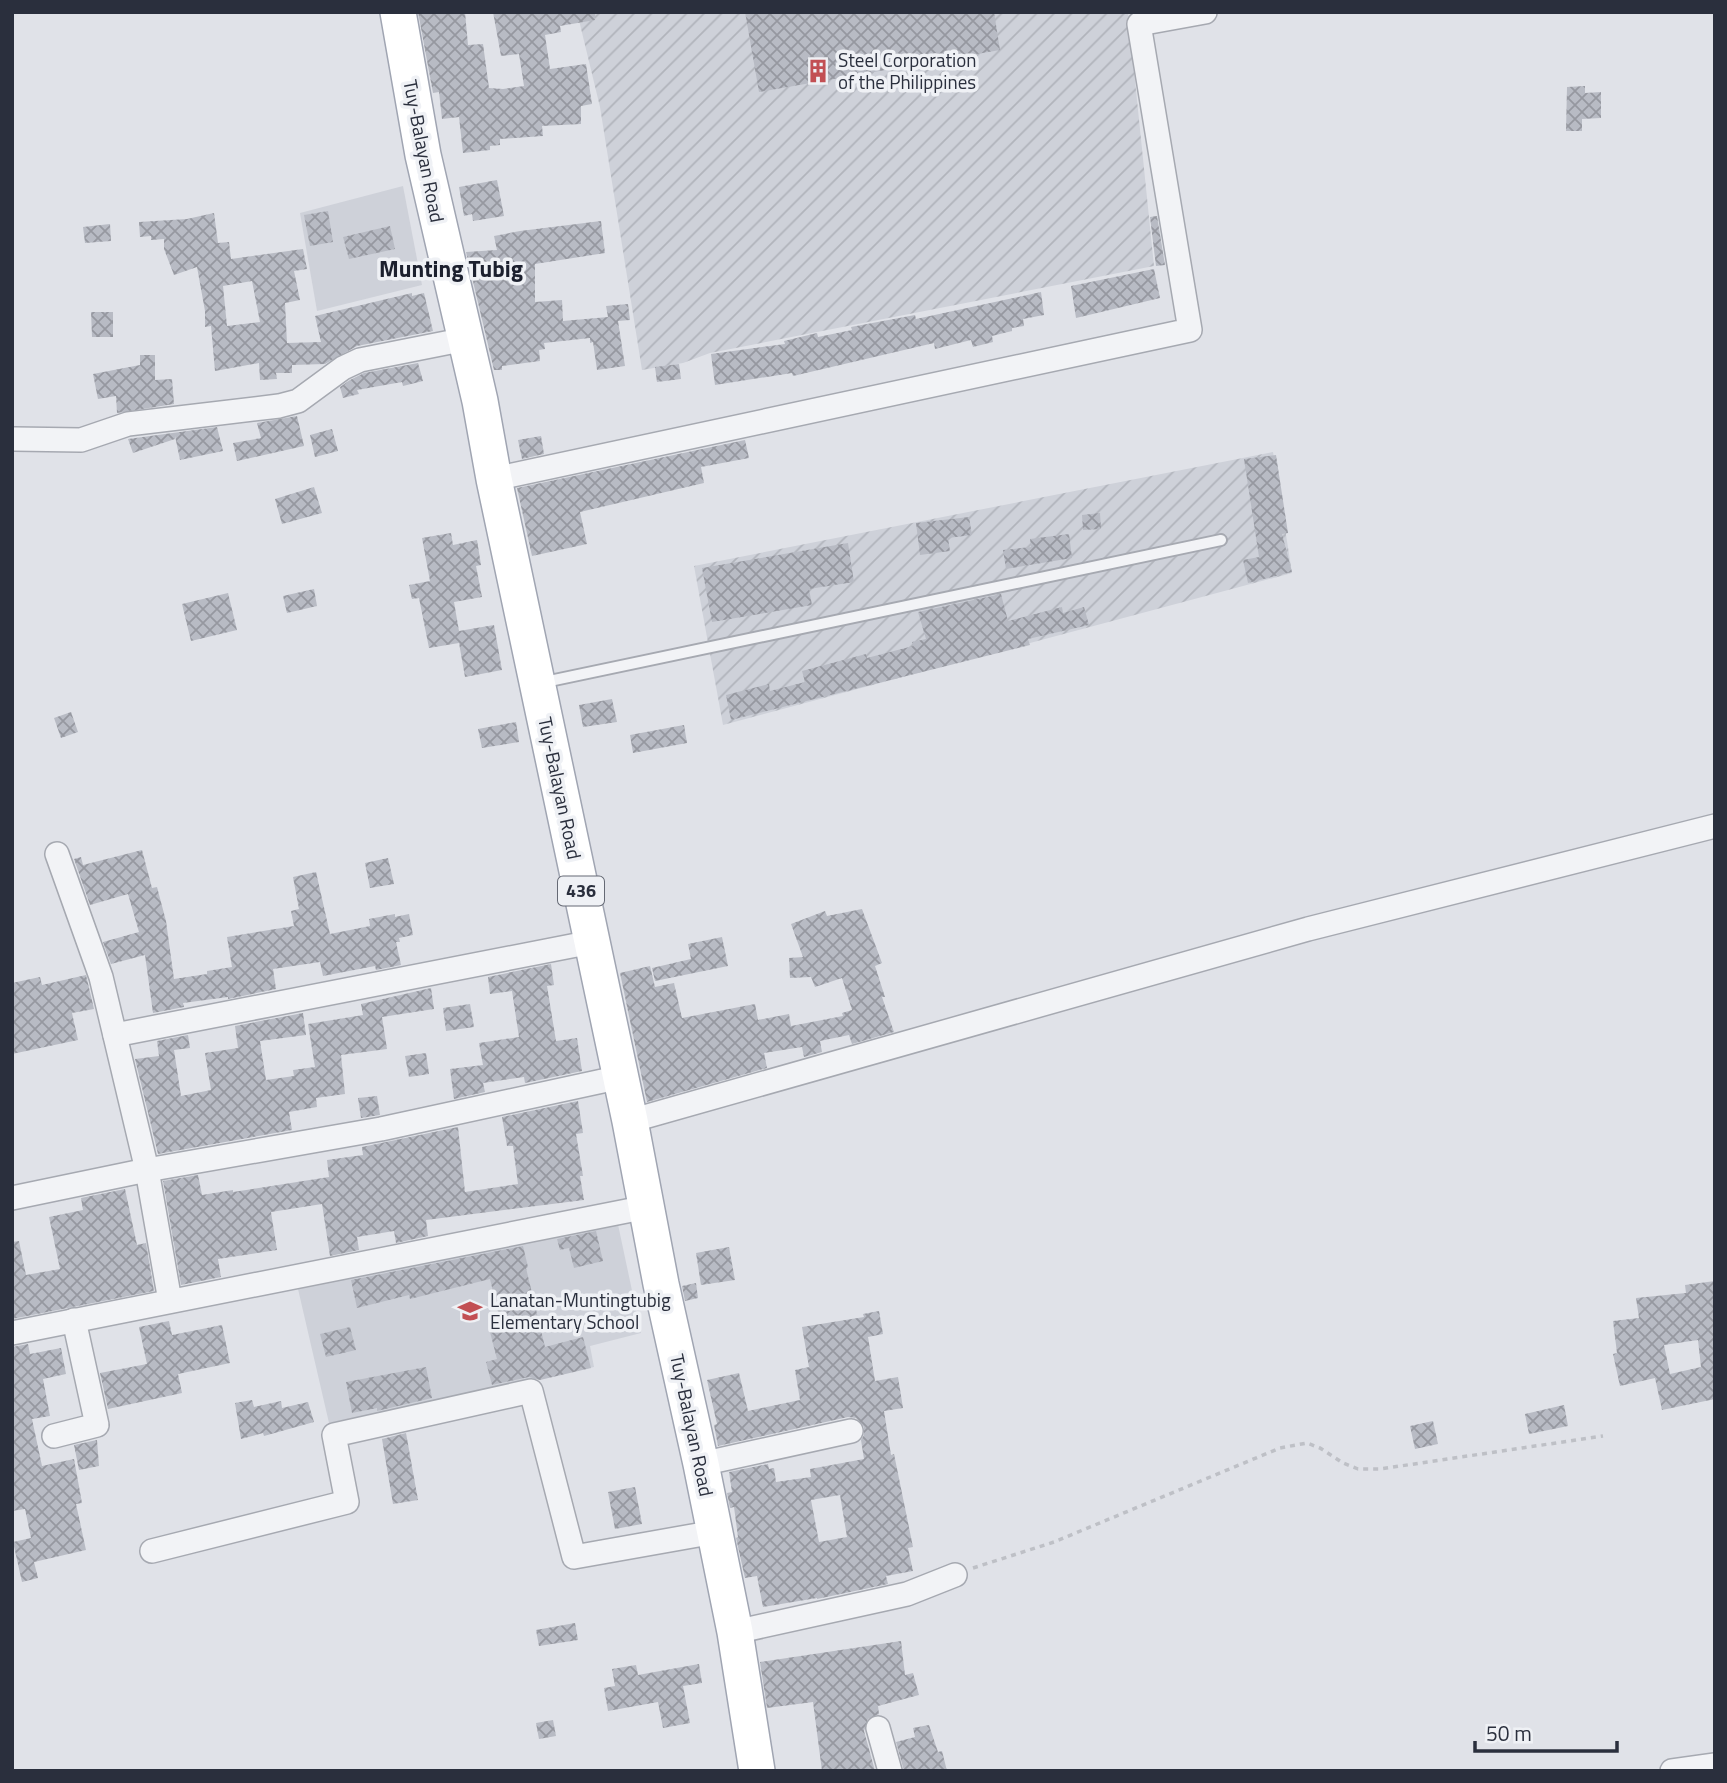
<svg xmlns="http://www.w3.org/2000/svg" width="1727" height="1783" font-family="'Titillium Web',sans-serif">
  <defs>
    <pattern id="industrial-furrows" width="10" height="10" patternUnits="userSpaceOnUse" patternTransform="scale(1.75)"><rect width="10" height="10" fill="#ced1d9"/><path d="M-1 1l2-2M0 10L10 0M9 11l2-2" fill="none" stroke="#b1b4bb"/></pattern>
    <pattern id="building-cross-hatch" width="8" height="8" patternUnits="userSpaceOnUse" patternTransform="scale(1.75)"><rect width="8" height="8" fill="#b8bbc4"/><path d="M0 0l8 8M0 8l8-8" fill="none" stroke="#9698a0"/></pattern>
  </defs>
  <rect width="100%" height="100%" fill="#e0e2e8"/>
  <g fill="#ced1d9">
    <path d="M403,186l19,99 -105,26 -17,-98z"/>
    <path d="M616,1215l25,118 -51,13 4,21 -265,56 -31,-134z"/>
  </g>
  <g fill="url(#industrial-furrows)">
    <path d="M577,12h551l26,254 -444,87 -27,10 -41,7 -42,-263z"/>
    <path d="M1273,452l19,121 -569,152 -29,-159z"/>
  </g>
  <g fill="url(#building-cross-hatch)" fill-rule="evenodd">
    <path d="M418,12h47l3,33 15,-1 6,44 14,1 21,-3 -5,-32 -18,2 -8,-44h102v8l-35,6 1,6 -16,3 5,34 36,-5 6,40 -11,2v18l-39,2 1,10 -43,3v6l-10,1v4l-27,3 -4,-36 -17,2 -3,-27 -6,1z"/>
    <path d="M745,12h249l6,38 -241,42z"/>
    <path d="M1585,86v7l16,-1v26l-19,1v12h-16l1,-44z"/>
    <path d="M497,180l7,36 -31,5 -1,-7 -8,2 -5,-29z"/>
    <path d="M328,211l5,31 -23,4 -6,-31z"/>
    <path d="M214,213l4,30 11,-1 2,17 72,-10 4,20 -13,2 6,29 -15,3 2,40 34,-1 -6,-26 97,-23v3l12,-3 9,38 -76,15 -32,18 -33,1v8h-16l1,6 -17,1 -1,-17 -44,8 -4,-45 -6,1v-16l-8,-44 -23,8 -10,-26v-10l-13,1v-4l-11,1 -1,-15 48,-3zM252,281l8,41 -33,4 -4,-40z"/>
    <path d="M1157,216l8,49 -9,1 -6,-49z"/>
    <path d="M601,221l4,32 -70,11v38l27,-2 1,21 45,-4 -2,-11 22,-2 2,16 -12,1 7,45 -28,4 -4,-28 -3,1v-5l-46,5 1,6 -6,1 1,11 -38,5v4h-8l-28,-118 31,-2 -3,-14 26,-5z"/>
    <path d="M110,224l1,17 -26,2 -2,-16z"/>
    <path d="M390,226l5,23 -46,10 -6,-22z"/>
    <path d="M1154,269l6,29 -84,20 -5,-32z"/>
    <path d="M1041,292l3,23 -21,4 1,7 -12,2v3l-20,5 1,6 -20,5 -2,-7 -36,9 -1,-6 -141,33 -1,-3 -77,12 -4,-31 74,-10 -1,-3 33,-8 1,4 34,-7 -1,-3 64,-12 1,4z"/>
    <path d="M91,312h22v25h-21z"/>
    <path d="M140,355h15v25l17,-1 2,25 -57,9 -1,-17 -18,3 -5,-25 47,-9z"/>
    <path d="M418,363l5,18 -20,5 -1,-4 -45,8 2,4 -16,4 -3,-11 10,-7 14,-7z"/>
    <path d="M679,364l2,15 -24,3 -2,-15z"/>
    <path d="M297,416l7,30 -67,15 -4,-18 28,-5 -4,-15z"/>
    <path d="M217,427l6,24 -43,9 -5,-24v3l-42,14 -5,-14z"/>
    <path d="M332,429l6,22 -23,6 -5,-22z"/>
    <path d="M541,436l3,18 -22,5 -4,-19z"/>
    <path d="M745,440l4,18 -48,9 3,16 -124,29 7,32 -55,12 -15,-68z"/>
    <path d="M1276,455l12,78 -6,1 10,38 -44,11 -5,-23 16,-3 -15,-98z"/>
    <path d="M314,487l8,26 -40,11 -7,-25z"/>
    <path d="M1100,513l1,16 -18,1 -1,-15z"/>
    <path d="M969,517l3,18 -24,3 2,13 -30,4 -4,-32z"/>
    <path d="M451,533l2,12 24,-5 4,25 -5,1 6,31 -28,5 5,29 35,-6 8,45 -37,7 -6,-34 -30,5 -10,-50 -7,1 -3,-14 21,-4 -8,-43z"/>
    <path d="M1069,534l3,24 -66,11 -3,-19 28,-3 -1,-8z"/>
    <path d="M848,543l6,39 -45,7 3,16 -100,17 -10,-54z"/>
    <path d="M314,589l3,17 -30,7 -4,-17z"/>
    <path d="M228,593l9,37 -46,11 -9,-37z"/>
    <path d="M1001,594l7,27 54,-14 1,6 21,-6 5,18 -61,14 2,6 -299,75 -5,-25 43,-11 1,7 35,-9 -3,-11 64,-17 1,4 46,-12 -1,-4 14,-3 -8,-27z"/>
    <path d="M612,699l5,23 -34,5 -4,-22z"/>
    <path d="M71,712l7,20 -17,6 -7,-20z"/>
    <path d="M516,722l3,20 -37,6 -4,-19z"/>
    <path d="M684,725l3,18 -54,10 -3,-18z"/>
    <path d="M142,850l10,38 5,-1 9,34 8,58 33,-5v-3l25,-4 -5,-30 67,-11 -3,-15 8,-2 -6,-32 23,-5 14,62 40,-8 -1,-7 26,-5v3l14,-3 4,21 -14,3 1,4h-4l5,23 -25,5 -1,-4 -52,10 -3,-14 -47,7 3,20 -48,10v-2l-45,6 1,4 -31,6 -8,-58 -34,9 -8,-22 36,-10 -11,-38 -38,11 -16,-46 7,-2 2,8z"/>
    <path d="M388,858l6,26 -24,4 -5,-25z"/>
    <path d="M862,909l20,54 -7,3 10,31h-3l12,35 -42,12 -3,-9 -29,6 2,11 -18,5 -2,-10 -38,6 3,15 -120,34 -27,-129 30,-7 5,21 19,-4 8,35 73,-14 3,16 31,-6 2,12 52,-10 -1,-3 10,-3 -10,-32 -27,9 -4,-10 -21,1 -1,-20 14,-1 -12,-33 34,-13 2,5z"/>
    <path d="M722,937l6,29 -73,15 -3,-13 39,-9 -3,-15z"/>
    <path d="M551,964l3,21 -7,1 9,55 21,-3 5,33 -57,12 -1,-6 -41,6 2,9 -31,7 -4,-30 33,-4 -4,-22 40,-6 -7,-46 -22,3 -2,-17z"/>
    <path d="M86,975l8,34 -22,4 6,27 -66,14v-71l28,-6 2,8z"/>
    <path d="M431,988l3,21 -52,8 5,32 -46,6 4,39 -29,4 1,9 -28,5 3,18 -134,24 -23,-95 24,-3 -2,-15 31,-6 2,13 -16,2 7,46 30,-6 -6,-37 33,-5 -3,-22 68,-13 3,22 -46,6 6,39 28,-4 -1,-6 22,-3 -7,-43 55,-9 -2,-11z"/>
    <path d="M470,1004l4,23 -28,4 -3,-23z"/>
    <path d="M426,1053l3,21 -20,3 -4,-21z"/>
    <path d="M377,1096l3,19 -19,3 -3,-20z"/>
    <path d="M578,1101l5,32 -7,1 7,42h-3l4,24 -158,20 2,16 -32,7 -2,-12 -37,6 2,13 -29,6 -8,-52 -51,8 6,38 -59,9 3,18 -40,8 -18,-104 35,-6 4,20 31,-5v2l96,-15 -2,-17 36,-5 -1,-8 96,-20 7,65 53,-8 -5,-38h-6l-5,-29z"/>
    <path d="M125,1189l12,56 9,-2 8,48 -142,28v-77l7,-1 7,34 34,-6 -11,-52 34,-7 -2,-12z"/>
    <path d="M596,1231l7,30 -29,7 -5,-20 -9,2 -3,-11z"/>
    <path d="M523,1246l5,21 -2,1 19,79 38,-10 8,31 -51,12 -11,-3 -37,8 -6,-23 11,-3 -7,-27 12,-3 -12,-50 -80,20 -1,-4 -52,13 -6,-28z"/>
    <path d="M729,1247l6,33 -34,5 -5,-32z"/>
    <path d="M1715,1281v118l-53,11 -7,-32 -35,8 -7,-32 4,-1 -4,-32 26,-3 -3,-20 50,-5 -1,-8zM1698,1340l3,27 -31,7 -6,-29z"/>
    <path d="M696,1283l2,15 -13,3 -3,-15z"/>
    <path d="M879,1311l4,23 -15,3 7,44 23,-4 5,31 -19,3 7,44 3,-1 19,93 -5,1 5,23 -27,5 2,8 -71,15v-1l-54,9 -6,-31 -12,2 -9,-40 2,-1 -4,-30 -4,1 -3,-15 5,-1 -3,-20 39,-8 1,5 5,-1 2,14 35,-5 -1,-8 54,-10 -3,-19 3,-5v-8l-8,-9 -8,-1 -130,29 -4,-21 3,-1 -10,-44 32,-7 9,38 52,-11 -5,-30 14,-3 -7,-40 62,-10 -1,-3zM840,1495l7,42 -28,5 -8,-42z"/>
    <path d="M169,1321l3,14 50,-10 8,38 -52,11 4,19 -74,16 -8,-36 47,-9 -8,-37z"/>
    <path d="M350,1327l6,23 -30,7 -6,-23z"/>
    <path d="M28,1344l2,10 31,-6 5,26 -23,5 7,37 -18,3 10,47 32,-7 8,44 -6,1 10,46 -52,12 4,16 -16,4 -9,-40 18,-4 -6,-29 -13,2v-164z"/>
    <path d="M426,1367l6,31 -55,13v-3l-25,5 -6,-31z"/>
    <path d="M252,1400l2,7 27,-6 1,7 26,-6 6,20 -50,14 -1,-3 -22,6 -6,-36z"/>
    <path d="M1564,1405l4,21 -39,8 -4,-20z"/>
    <path d="M1433,1421l5,23 -23,5 -5,-23z"/>
    <path d="M406,1433l12,67 -25,4 -11,-65z"/>
    <path d="M97,1440l2,26 -20,4 -5,-25z"/>
    <path d="M635,1487l7,37 -27,5 -7,-37z"/>
    <path d="M575,1623l3,17 -39,6 -3,-16z"/>
    <path d="M901,1641l4,34 8,-2 6,22 -41,11 1,8 -11,5 -4,12 11,40h-53l-9,-69 -46,6 -7,-46z"/>
    <path d="M699,1664l3,19 -19,3 7,37 -27,5 -5,-26 -50,9 -4,-23 11,-2 -3,-17 24,-4 2,10z"/>
    <path d="M553,1720l3,16 -17,3 -3,-16z"/>
    <path d="M929,1725l9,27 4,-1 5,20h-43l-8,-29 19,-5 -2,-9z"/>
  </g>
  <g fill="none" stroke-linecap="round" stroke-linejoin="round">
    <g stroke="#a6a9b1" stroke-width="14">
      <path id="lane" d="M540,683l681,-143"/>
    </g>
    <g stroke="#a6a9b1" stroke-width="26">
      <g id="street">
        <path d="M14,439l67,1 47,-16 151,-18 19,-5 45,-33 17,-8 106,-21"/>
        <path d="M494,479l696,-149 -51,-306 66,-12"/>
        <path d="M57,854l44,123 46,193 23,131"/>
        <path d="M115,1035l477,-93"/>
        <path d="M630,1121l678,-192 407,-103"/>
        <path d="M12,1198l135,-28 234,-41 240,-52"/>
        <path d="M12,1333l635,-126"/>
        <path d="M54,1436l43,-11 -23,-105"/>
        <path d="M701,1464l150,-33"/>
        <path d="M152,1551l195,-49 -13,-67 197,-44 43,166 141,-25"/>
        <path d="M735,1632l172,-38 48,-19"/>
        <path d="M878,1728l12,43"/>
        <path d="M1672,1771l43,-6"/>
      </g>
    </g>
    <g stroke="#a0a5b2" stroke-width="38">
      <path id="primary" d="M398,12l25,143 57,246 14,78 136,642 31,163 40,180 34,168 22,139"/>
    </g>
    <path stroke="#bec0c6" stroke-width="3.5" stroke-dasharray="5 5" stroke-linecap="butt" d="M973,1568l81,-26 226,-94 27,-5 13,5 23,15 15,6h22l223,-33"/>
    <use href="#lane" stroke="#f2f3f6" stroke-width="10"/>
    <use href="#street" stroke="#f2f3f6" stroke-width="23"/>
    <use href="#primary" stroke="#fff" stroke-width="35"/>
  </g>
  <defs>
    <g id="building-bare" transform="scale(1.89)"><path d="M-4-6H4V6H1V3H-1V6H-4ZM-2.5-4.3h1.7v1.8h-1.7ZM.8-4.3h1.7v1.8H.8ZM-2.5-1h1.7V.8h-1.7ZM.8-1h1.7V.8H.8Z" fill="#c24f53" stroke="#eff1f5" stroke-width="2.5" paint-order="stroke"/></g>
    <g id="school-bare" transform="scale(1.89)"><path d="M0-5L7-2L0 1L-7-2ZM-4 1L0 2.5L4 1V4Q0 6-4 4Z" fill="#c24f53" stroke="#eff1f5" stroke-width="2.5" paint-order="stroke"/></g>
  </defs>
  <g fill-rule="evenodd">
    <use href="#building-bare" x="818" y="71"/>
    <use href="#school-bare" x="470" y="1311"/>
  </g>
  <g text-anchor="middle" stroke-width="7" stroke-linejoin="round" paint-order="stroke">
    <rect fill="#eff1f5" stroke="#656974" stroke-width="2" x="558" y="876.5" width="46" height="29" rx="5"/>
    <g font-size="18" font-weight="bold" fill="#2a2f3d">
      <text x="581" y="897">436</text>
    </g>
    <g font-size="19" fill="#2a2f3d" stroke="#eff1f5" text-anchor="start">
      <text x="838" y="67">Steel Corporation<tspan x="838" dy="22">of the Philippines</tspan></text>
      <text x="490" y="1307">Lanatan-Muntingtubig<tspan x="490" dy="22">Elementary School</tspan></text>
    </g>
    <g font-size="19" fill="#2a2f3d" stroke="#eff1f5">
      <text transform="translate(424 151) rotate(79)" y="7">Tuy-Balayan Road</text>
      <text transform="translate(560 788) rotate(78)" y="7">Tuy-Balayan Road</text>
      <text transform="translate(692 1425) rotate(78)" y="7">Tuy-Balayan Road</text>
    </g>
    <g font-size="23" font-weight="bold" fill="#1c202e" stroke="#eff1f5">
      <text x="451" y="277">Munting Tubig</text>
    </g>
  </g>
  <rect width="1727" height="1783" fill="none" stroke="#2a2f3d" stroke-width="28"/>
  <path d="M1475 1741v10h142v-10" fill="none" stroke="#2a2f3d" stroke-width="3.5"/>
  <text x="1486" y="1741" font-size="21" fill="#2a2f3d" stroke="#eff1f5" stroke-width="5" paint-order="stroke">50 m</text>
</svg>
